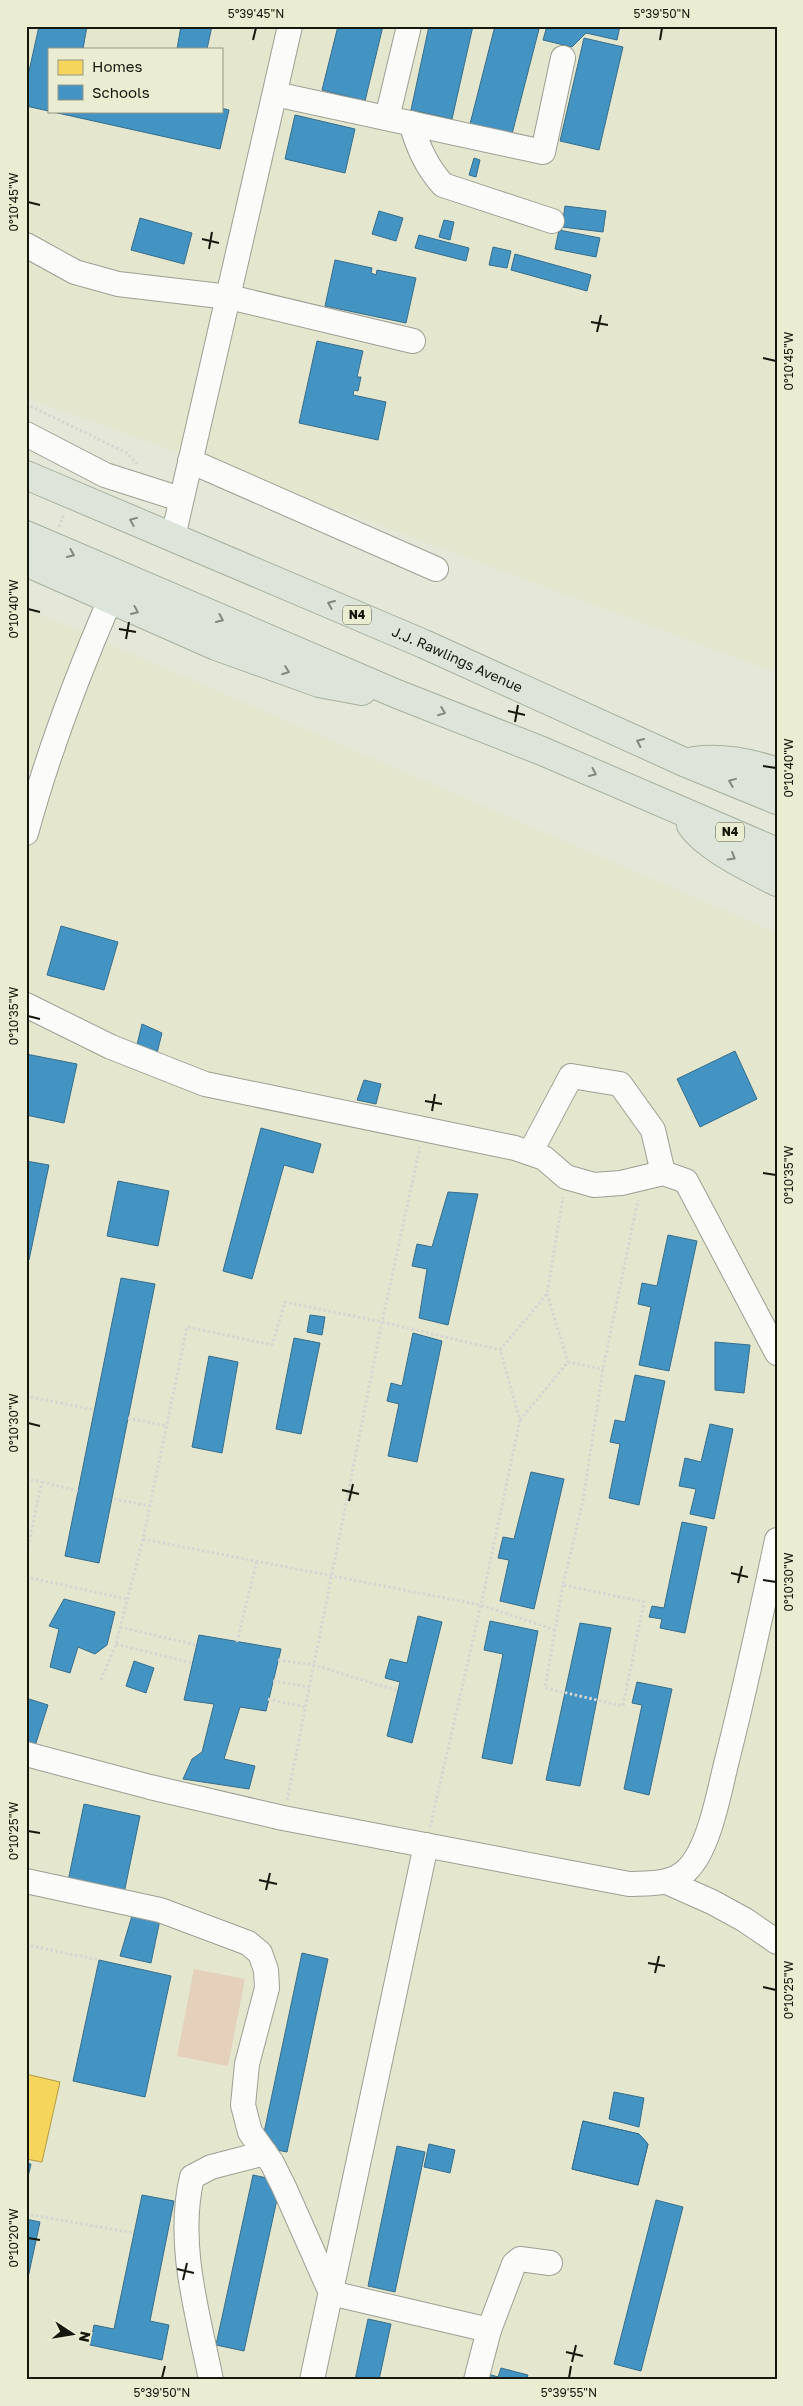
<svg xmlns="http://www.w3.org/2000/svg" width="803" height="2406" font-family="'Golos Text',sans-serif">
  <rect width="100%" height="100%" fill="#e5e7d8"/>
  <g fill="#e4e6cd" fill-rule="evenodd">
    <path d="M26,26h751v647l-460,-171 -291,-104zM49,49h172v62h-172z"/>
    <path d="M26,608l751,325v1447h-751z"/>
  </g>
  <path fill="#e4d0bb" d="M194,1969l51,10 -17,87 -51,-10z"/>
  <path fill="#f6d55c" stroke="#b39c44" d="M26,2074l34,8 -18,80 -16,-3z"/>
  <g fill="#4393c3" stroke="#366e8c">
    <path d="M39,26h48l-4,23h-34v62h172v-3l8,2 -9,39 -194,-43v-21z"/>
    <path d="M181,26h31l-5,23h-30z"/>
    <path d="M338,26h45l-18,75 -43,-11z"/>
    <path d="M429,26h44l-21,93 -41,-9z"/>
    <path d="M495,26h33l11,3 -27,105 -42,-10z"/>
    <path d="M547,26h73l-3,14 -31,-7 -14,14 -29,-7z"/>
    <path d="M584,38l39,9 -24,103 -39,-9z"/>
    <path d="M295,115l60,14 -10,44 -60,-14z"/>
    <path d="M474,158l6,2 -4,17 -7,-2z"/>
    <path d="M565,206l41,5 -3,21 -41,-5z"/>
    <path d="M379,211l24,7 -7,23 -24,-7z"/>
    <path d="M140,218l52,15 -8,31 -53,-14z"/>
    <path d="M444,220l10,2 -4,18 -11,-3z"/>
    <path d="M559,230l41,8 -4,19 -41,-8z"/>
    <path d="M419,235l50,13 -3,13 -51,-13z"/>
    <path d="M493,247l18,4 -4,17 -18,-3z"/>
    <path d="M515,254l76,21 -4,16 -76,-21z"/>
    <path d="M335,260l37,8 -1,5 5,2 1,-5 39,8 -10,45 -81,-17z"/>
    <path d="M317,341l46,10 -6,26h4l-3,14 -4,-1 -1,5 33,7 -8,38 -79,-17z"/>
    <path d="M61,926l57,16 -14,48 -57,-15z"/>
    <path d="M142,1024l20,9 -5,20 -21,-4z"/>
    <path d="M735,1051l22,48 -57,28 -23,-48z"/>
    <path d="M26,1054l51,10 -13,59 -38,-8z"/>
    <path d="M364,1080l17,4 -5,20 -19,-4z"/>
    <path d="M261,1128l60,16 -8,29 -29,-8 -32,114 -29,-8z"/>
    <path d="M26,1161l23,4 -20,95 -3,-1z"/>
    <path d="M118,1181l51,10 -11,55 -51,-10z"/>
    <path d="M448,1192l30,2 -30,131 -29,-7 8,-49 -15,-3 5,-22 15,3z"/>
    <path d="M668,1235l29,6 -28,130 -30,-6 12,-58 -13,-3 4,-21 15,3z"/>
    <path d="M121,1278l34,6 -56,279 -34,-7z"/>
    <path d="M310,1315l15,2 -3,18 -15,-3z"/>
    <path d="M413,1333l29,8 -25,121 -29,-6 11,-52 -12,-3 4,-18 11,3z"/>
    <path d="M294,1338l26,5 -19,91 -25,-5z"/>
    <path d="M715,1342l35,3 -6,48 -29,-3z"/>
    <path d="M209,1356l29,6 -16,91 -30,-6z"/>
    <path d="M635,1375l30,6 -26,124 -30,-7 11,-54 -10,-2 5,-22 10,2z"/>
    <path d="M710,1424l23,5 -19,90 -24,-5 6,-25 -17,-3 6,-28 16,4z"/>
    <path d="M531,1472l33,7 -30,130 -34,-8 9,-41 -11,-2 5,-21 11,2z"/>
    <path d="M682,1522l25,5 -22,106 -25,-5 2,-9 -13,-2 3,-11 12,2z"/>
    <path d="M64,1599l51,13 -8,33 -12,9 -17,-7 -8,26 -20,-6 9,-38 -10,-3z"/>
    <path d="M418,1616l24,6 -30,121 -25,-7 13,-54 -15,-4 5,-19 17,4z"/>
    <path d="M490,1621l48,10 -26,133 -30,-6 21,-104 -19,-4z"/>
    <path d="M580,1623l31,5 -31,158 -34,-6z"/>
    <path d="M199,1635l82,14 -15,62 -26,-4 -16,52 31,7 -6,23 -66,-10 9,-20 10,-7 12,-48 -30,-4z"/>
    <path d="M134,1661l20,7 -8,25 -20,-7z"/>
    <path d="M637,1682l35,7 -23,106 -25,-6 18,-84 -10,-2z"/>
    <path d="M26,1698l22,7 -13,41 -9,-2z"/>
    <path d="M84,1804l56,12 -17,82 -56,-12z"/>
    <path d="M134,1909l27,6 -10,48 -31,-7z"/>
    <path d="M302,1953l26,6 -41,193 -26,-5z"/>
    <path d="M99,1960l72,16 -26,121 -72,-16z"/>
    <path d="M614,2092l30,6 -5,29 -30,-8z"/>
    <path d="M583,2121l56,13 9,10 -10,41 -66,-16z"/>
    <path d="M583,2121l56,13 9,10 -10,41 -66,-16z"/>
    <path d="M429,2144l26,6 -5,23 -26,-6z"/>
    <path d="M397,2146l28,6 -30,140 -27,-6z"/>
    <path d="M26,2163l5,1 -5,21z"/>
    <path d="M253,2175l28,6 -37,170 -28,-6z"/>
    <path d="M142,2195l32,6 -24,120 19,4 -7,35 -72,-15 4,-20 20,4z"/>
    <path d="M656,2200l27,7 -42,164 -27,-7z"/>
    <path d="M26,2219l14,3 -14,65z"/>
    <path d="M368,2319l23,5 -12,56h-24z"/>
    <path d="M501,2368l27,7 -2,5h-42l1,-7 13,4z"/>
  </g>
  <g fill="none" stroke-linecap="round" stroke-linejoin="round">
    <g stroke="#9e9f94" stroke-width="26">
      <g id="minor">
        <path d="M275,94l268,58 20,-94"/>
        <path d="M387,118l22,-92"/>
        <path d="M411,123c7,24 15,43 32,62l109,36"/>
        <path d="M26,245l49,27 43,12 111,13 184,44"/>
        <path d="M26,434l79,41 75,24"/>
        <path d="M190,461l246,108"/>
        <path d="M173,537l117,-511"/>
        <path d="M26,833c22,-80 51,-157 84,-233"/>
        <path d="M26,1005l85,42 94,37 310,64 29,10 22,19 28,8 27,-2 42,-10 23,8 91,172"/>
        <path d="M530,1153l41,-77 49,8 33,46 10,43"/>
        <path d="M26,1754l124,33 133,31 346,66c20,-1 43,1 58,-14 22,-21 32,-77 39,-106 19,-74 35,-149 51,-224"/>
        <path d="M26,1881l134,29 88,33 12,10 6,17 1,18 -20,76 -4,41 7,27 22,31 12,24 47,106 158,37 -13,50"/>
        <path d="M667,1882l45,20 33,18 32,22"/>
        <path d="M489,2330l25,-66 6,-5 30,4"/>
        <path d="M211,2380c-13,-66 -35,-136 -19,-203l19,-10 54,-14"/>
        <path d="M312,2380l114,-535"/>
      </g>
    </g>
    <g stroke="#a6b09e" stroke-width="30">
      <g id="highway">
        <path id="s1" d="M26,475l398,169 260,118 93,38"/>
        <path d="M26,535l371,159 145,57 235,101"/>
        <path d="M26,562l190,84 103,37 43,8"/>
        <path d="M693,761c29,-4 56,1 84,11"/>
        <path d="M691,825c16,23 60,44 86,57"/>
      </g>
    </g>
    <g stroke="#d6d6d2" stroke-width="3" stroke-dasharray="2.5 2.5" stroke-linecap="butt">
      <path d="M26,404l101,49 10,11"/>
      <path d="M59,527l5,-13"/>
      <path d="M547,1294l21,68"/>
      <path d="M26,1396l68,14"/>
      <path d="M128,1418l39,8"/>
      <path d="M520,1420l48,-58 35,7"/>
      <path d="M26,1479l16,3 -16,74"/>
      <path d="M42,1482l36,9"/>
      <path d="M114,1499l36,7"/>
      <path d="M143,1539l338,66 -51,222"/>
      <path d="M26,1577l101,22"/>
      <path d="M563,1585l-18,103 78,18 21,-104 -81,-17 20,-84 20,-132 35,-169"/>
      <path d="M120,1627l76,18"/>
      <path d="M555,1630l-74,-25 39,-185 -20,-70 47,-56 16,-97"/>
      <path d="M237,1642l20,-81"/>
      <path d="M116,1644l76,19"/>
      <path d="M278,1660l36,5 84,26"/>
      <path d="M101,1680l15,-36 27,-105 44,-212 85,18 13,-43 97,20 118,28"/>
      <path d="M273,1681l36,6"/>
      <path d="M268,1699l37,8"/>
      <path d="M287,1800l95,-478 38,-175"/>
      <path d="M26,1945l73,15"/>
      <path d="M26,2214l108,19"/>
    </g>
    <use href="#minor" stroke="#fbfbf9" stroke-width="24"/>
    <use href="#highway" stroke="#dde5da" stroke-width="28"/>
  </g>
  <defs><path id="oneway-chevron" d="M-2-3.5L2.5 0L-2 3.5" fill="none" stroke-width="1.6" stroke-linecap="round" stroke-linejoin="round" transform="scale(1.25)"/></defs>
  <g stroke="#83887e">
    <use href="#oneway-chevron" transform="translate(133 521) rotate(-158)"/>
    <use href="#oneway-chevron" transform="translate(71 554) rotate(24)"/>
    <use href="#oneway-chevron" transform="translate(331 604) rotate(-157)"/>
    <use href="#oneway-chevron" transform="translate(135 611) rotate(23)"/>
    <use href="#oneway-chevron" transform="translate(220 619) rotate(24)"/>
    <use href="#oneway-chevron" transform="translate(286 671) rotate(20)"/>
    <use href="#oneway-chevron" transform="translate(442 712) rotate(21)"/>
    <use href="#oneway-chevron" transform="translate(640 742) rotate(-155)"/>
    <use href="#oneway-chevron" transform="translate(593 773) rotate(24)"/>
    <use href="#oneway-chevron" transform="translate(732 782) rotate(-158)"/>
    <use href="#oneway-chevron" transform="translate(732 857) rotate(31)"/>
  </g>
  <path fill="none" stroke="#16170d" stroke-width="2" d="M253,40l3,-12M660,40l2,-12M28,202l12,3M202,239l17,4M209,249l3,-17M591,322l17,3M597,332l4,-17M763,358l13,3M28,609l12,3M119,629l17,3M126,639l3,-17M508,711l17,4M515,722l3,-17M763,766l13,2M28,1016l12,3M425,1101l17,3M432,1111l3,-17M763,1173l13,2M28,1423l12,3M342,1490l17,4M349,1501l4,-17M731,1573l17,4M763,1580l13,2M738,1583l4,-17M28,1831l12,2M259,1880l18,4M266,1890l4,-17M648,1963l17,3M655,1973l4,-17M763,1987l13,3M28,2238l12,2M177,2269l17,4M183,2280l4,-17M566,2352l17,4M572,2362l4,-17M162,2378l3,-12M569,2378l2,-12"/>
  <g text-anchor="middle" stroke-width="5" stroke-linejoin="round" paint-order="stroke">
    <g fill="#eaedd2" stroke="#565748" stroke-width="1">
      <rect x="343" y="605.5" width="28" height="19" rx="4"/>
      <rect x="716" y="822.5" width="28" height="19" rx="4"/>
    </g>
    <g font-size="12" font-weight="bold" fill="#16170d">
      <text x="357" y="619">N4</text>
      <text x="730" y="836">N4</text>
    </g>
    <g font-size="14" fill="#16170d" stroke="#eaedd2">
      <text dy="5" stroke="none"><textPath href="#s1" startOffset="469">J.J. Rawlings Avenue</textPath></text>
    </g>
  </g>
  <rect width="803" height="2406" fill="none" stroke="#eaedd2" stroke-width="55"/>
  <rect x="48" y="48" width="175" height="65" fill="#eaedd2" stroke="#959783"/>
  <rect x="58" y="60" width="25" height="15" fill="#f6d55c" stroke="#959783"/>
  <text x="92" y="72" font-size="15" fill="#16170d">Homes</text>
  <rect x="58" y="85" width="25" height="15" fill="#4393c3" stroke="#959783"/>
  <text x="92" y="98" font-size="15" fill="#16170d">Schools</text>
  <g transform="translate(72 2334) rotate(102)" stroke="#eaedd2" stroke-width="4" paint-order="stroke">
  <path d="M0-4L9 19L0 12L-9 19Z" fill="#16170d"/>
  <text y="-8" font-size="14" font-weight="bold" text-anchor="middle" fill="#16170d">N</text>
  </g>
  <rect x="28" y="28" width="748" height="2350" fill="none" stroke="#16170d" stroke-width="2"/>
  <g font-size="12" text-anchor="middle" fill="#16170d">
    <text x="256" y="18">5°39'45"N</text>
    <text x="662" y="18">5°39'50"N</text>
    <text transform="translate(14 202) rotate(-90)" y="4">0°10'45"W</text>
    <text transform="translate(789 361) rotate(-90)" y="4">0°10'45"W</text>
    <text transform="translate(14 609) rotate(-90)" y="4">0°10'40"W</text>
    <text transform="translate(789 768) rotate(-90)" y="4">0°10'40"W</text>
    <text transform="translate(14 1016) rotate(-90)" y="4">0°10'35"W</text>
    <text transform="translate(789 1175) rotate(-90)" y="4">0°10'35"W</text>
    <text transform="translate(14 1423) rotate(-90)" y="4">0°10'30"W</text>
    <text transform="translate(789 1582) rotate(-90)" y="4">0°10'30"W</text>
    <text transform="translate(14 1831) rotate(-90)" y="4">0°10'25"W</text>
    <text transform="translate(789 1990) rotate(-90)" y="4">0°10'25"W</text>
    <text transform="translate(14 2238) rotate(-90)" y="4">0°10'20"W</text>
    <text x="162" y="2397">5°39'50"N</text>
    <text x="569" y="2397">5°39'55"N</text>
  </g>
</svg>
